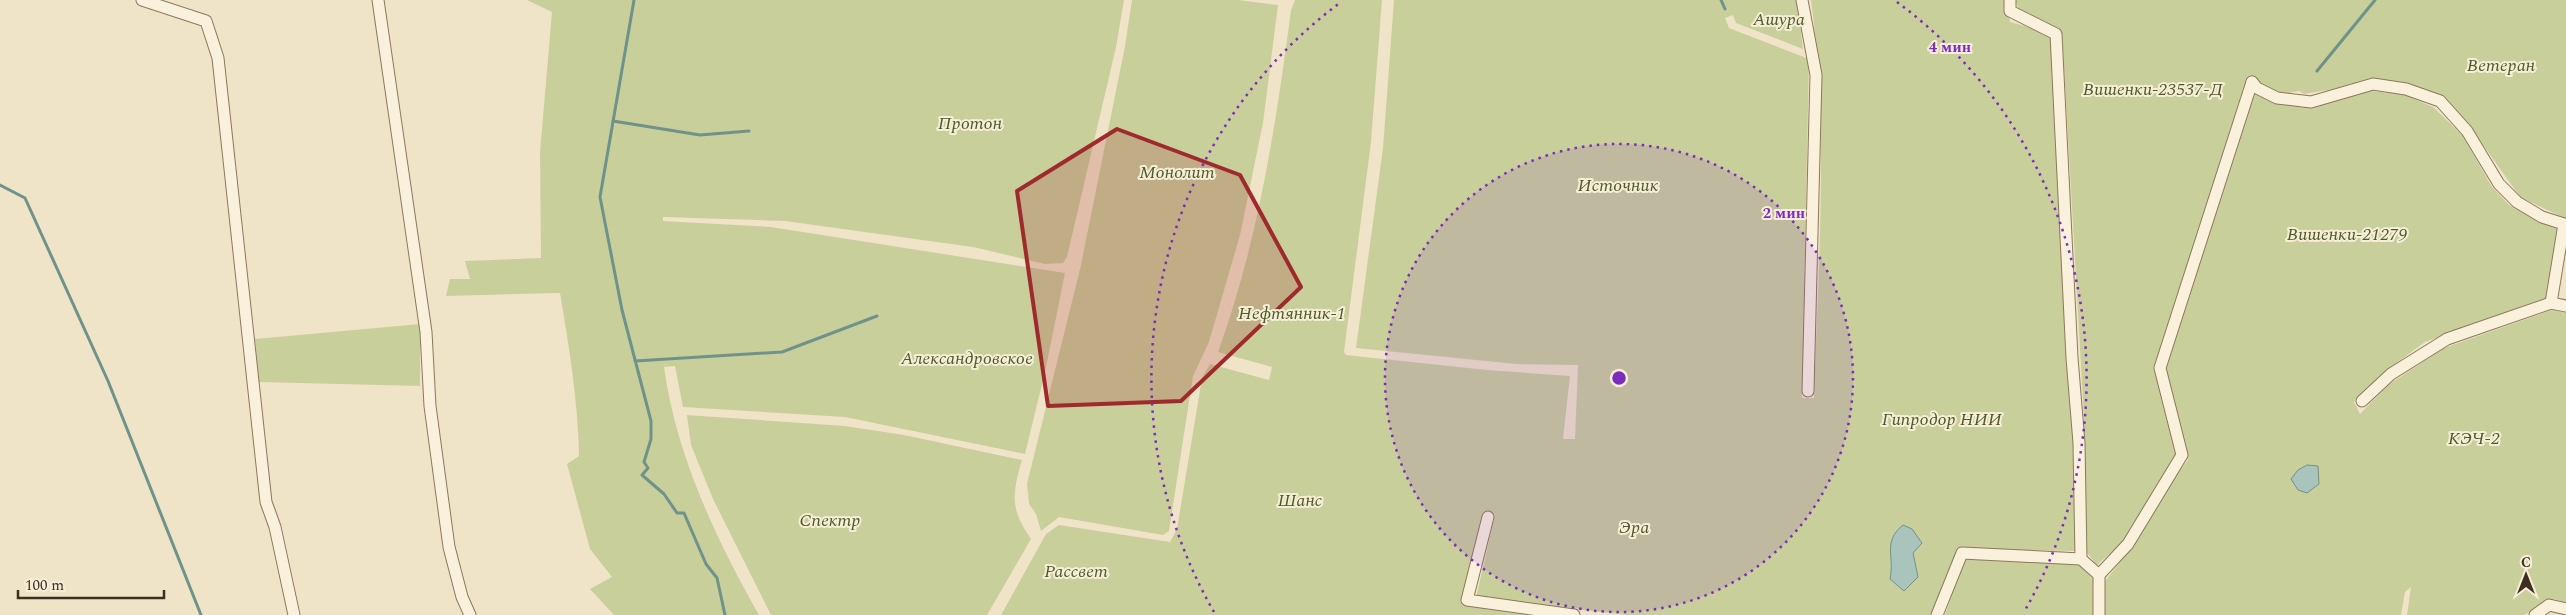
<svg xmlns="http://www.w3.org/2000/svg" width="2566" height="615" font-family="Spectral,serif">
  <rect width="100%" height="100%" fill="#f0e4c8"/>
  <g fill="#c9cf9b">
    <path d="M527,0h597l-8,47 -49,210 -4,6 -18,1 -72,-17 -188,-26 -122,-4v4l108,6 294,46 -20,99 -20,82 -180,-37 -162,-10 -8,-41 -11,1c12,88 52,172 95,248h-145l-24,-26 22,-12 -22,-28 -23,-85 12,-8c-1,-55 -10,-109 -19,-163l-114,3 4,-17h20l-5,-18 76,-3 -1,-106 12,-140z"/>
    <path d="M1132,0h106l40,5 -15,118 -23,112 -31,107 -16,34 -24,155 -6,4 -104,-18 -18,14 -5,-17 -7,-10 -2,-20 54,-219 44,-219z"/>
    <path d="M1295,0h87l-11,142 -27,210 2,3 141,15 83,6 -7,63h12l3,-74 -62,-1 -160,-16 27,-200 11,-148h403l6,49 -67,-26 -3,-8 -8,3 4,10 80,31 -7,339h12c4,-132 15,-266 -3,-398h197l2,22 37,10 4,5 22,398 3,116 -118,-2 -28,66h-303l-151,-17 19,-84 -8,-1 -25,92 84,10h-545l45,-81 13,-9 111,17 7,-13 25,-151 8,-14 59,16 3,-13 -54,-15c40,-110 58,-227 73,-342z"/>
    <path d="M2015,0h551v219l-46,-22 -51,-72 -26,-26 -40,-17 -33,-4 -37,11 -29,5 -5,-3 -21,4 -19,-10 -4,-6 -99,289 22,84 -52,87 -29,26 -14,-17 1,-129 -22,-388 -43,-21z"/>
    <path d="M2252,90l59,17 61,-16 33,4 28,12 29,28 30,52 17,18 49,23 -11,71 -122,43 -41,30 -30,30 6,12 28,-29 56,-37 111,-39 11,3v291l-12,-4 -30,16h-117l4,-28 -6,5 -4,23h-296v-34l28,-35 30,-54 25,-32 -22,-90z"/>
    <path d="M420,324v62l-161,-4 -4,-43z"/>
    <path d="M687,415l158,11 59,9 118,25c-10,34 -12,49 9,79l-44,76h-216l-58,-116 -22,-54z"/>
    <path d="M1965,557l116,7 14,18v33h-150z"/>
  </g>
  <g fill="#a9c4bc" stroke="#6f938a">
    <path d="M2307,465l11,1 1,18 -12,9 -9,-3 -7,-11 7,-9z"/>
    <path d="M1903,525l9,4 10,14 -9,10 5,24 -14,14 -14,-12c5,-23 -8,-37 13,-54z"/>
  </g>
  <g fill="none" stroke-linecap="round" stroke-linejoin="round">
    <g stroke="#6f938a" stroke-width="3">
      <path d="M634,0l-34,197 22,113 29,111v18l-7,23 4,6 -6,7 22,19 13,19h7l22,51 11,14 8,37"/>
      <path d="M1721,0l4,9"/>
      <path d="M2317,71l58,-71"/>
      <path d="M613,121l87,14 49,-4"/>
      <path d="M0,185l25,13 83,183 93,234"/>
      <path d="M635,361l147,-9 95,-36"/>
    </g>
    <g stroke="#8d765c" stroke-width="13">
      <g id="street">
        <path d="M142,0l64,21 12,37 48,444 9,25 19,88"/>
        <path d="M378,0l48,332 4,74 19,141 13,50 8,18"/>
        <path d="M1802,0l14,75 -8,316"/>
        <path d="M2010,0v11l46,23 16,324 7,85 2,116"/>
        <path d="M2252,82l5,6 20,10 34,4 62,-18 33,5 34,12 27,30 32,53 18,18 25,15 22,7 -13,79"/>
        <path d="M2362,401l29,-27 56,-35 104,-36 15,3"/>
        <path d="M1488,517l-21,83 107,15"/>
        <path d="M2099,575l29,-31 54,-89 -22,-87 92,-286"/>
        <path d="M1937,615l25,-62 119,6 18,16v40"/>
        <path d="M2535,615l14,-10 17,4"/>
      </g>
    </g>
    <use href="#street" stroke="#faf1dc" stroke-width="11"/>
  </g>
  <path fill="#9e2a2b" fill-opacity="0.2" stroke="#9e2a2b" stroke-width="4" stroke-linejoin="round" d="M1117,129l123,46 61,112 -120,114 -133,5 -31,-215z"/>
  <circle cx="1619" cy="378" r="234" fill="#7b2cbf" fill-opacity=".12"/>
  <g fill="none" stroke="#7b2cbf" stroke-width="2.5" stroke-dasharray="2.5 5">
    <circle cx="1619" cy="378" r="234"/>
    <path d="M1214 612A468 468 0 0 1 1341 2M1897 2A468 468 0 0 1 2024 612"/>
  </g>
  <g text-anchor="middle" stroke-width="4" stroke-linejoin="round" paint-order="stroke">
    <g font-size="18" font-style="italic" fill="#4d5a26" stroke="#f7eed8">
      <text x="1779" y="25">Ашура</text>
      <text x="2501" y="71">Ветеран</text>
      <text x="2153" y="95">Вишенки-23537-Д</text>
      <text x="970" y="129">Протон</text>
      <text x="1177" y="178">Монолит</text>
      <text x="1618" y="191">Источник</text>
      <text x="2347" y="240">Вишенки-21279</text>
      <text x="1292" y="319">Нефтянник-1</text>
      <text x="967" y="364">Александровское</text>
      <text x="1942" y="425">Гипродор НИИ</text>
      <text x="2474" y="444">КЭЧ-2</text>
      <text x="1300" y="506">Шанс</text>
      <text x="830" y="526">Спектр</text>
      <text x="1634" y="533">Эра</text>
      <text x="1076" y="577">Рассвет</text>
    </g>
  </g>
  <circle cx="1619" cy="378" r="8" fill="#7b2cbf" stroke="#f7eed8" stroke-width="2.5"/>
  <g font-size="15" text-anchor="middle" font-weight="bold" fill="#7b2cbf" stroke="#f7eed8" stroke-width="4" stroke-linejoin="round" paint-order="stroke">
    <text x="1950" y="52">4 мин</text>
    <text x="1784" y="218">2 мин</text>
  </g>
  <g transform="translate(2526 575)" stroke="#f7eed8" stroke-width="4" paint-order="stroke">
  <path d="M0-4L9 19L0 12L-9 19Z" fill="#3d2e20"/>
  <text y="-8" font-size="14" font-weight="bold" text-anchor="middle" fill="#3d2e20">С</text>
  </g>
  <path d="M18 590v8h146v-8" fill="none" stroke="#3d2e20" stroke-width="2.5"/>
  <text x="25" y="590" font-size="15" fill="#3d2e20" stroke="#f7eed8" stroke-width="4" paint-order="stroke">100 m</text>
</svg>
